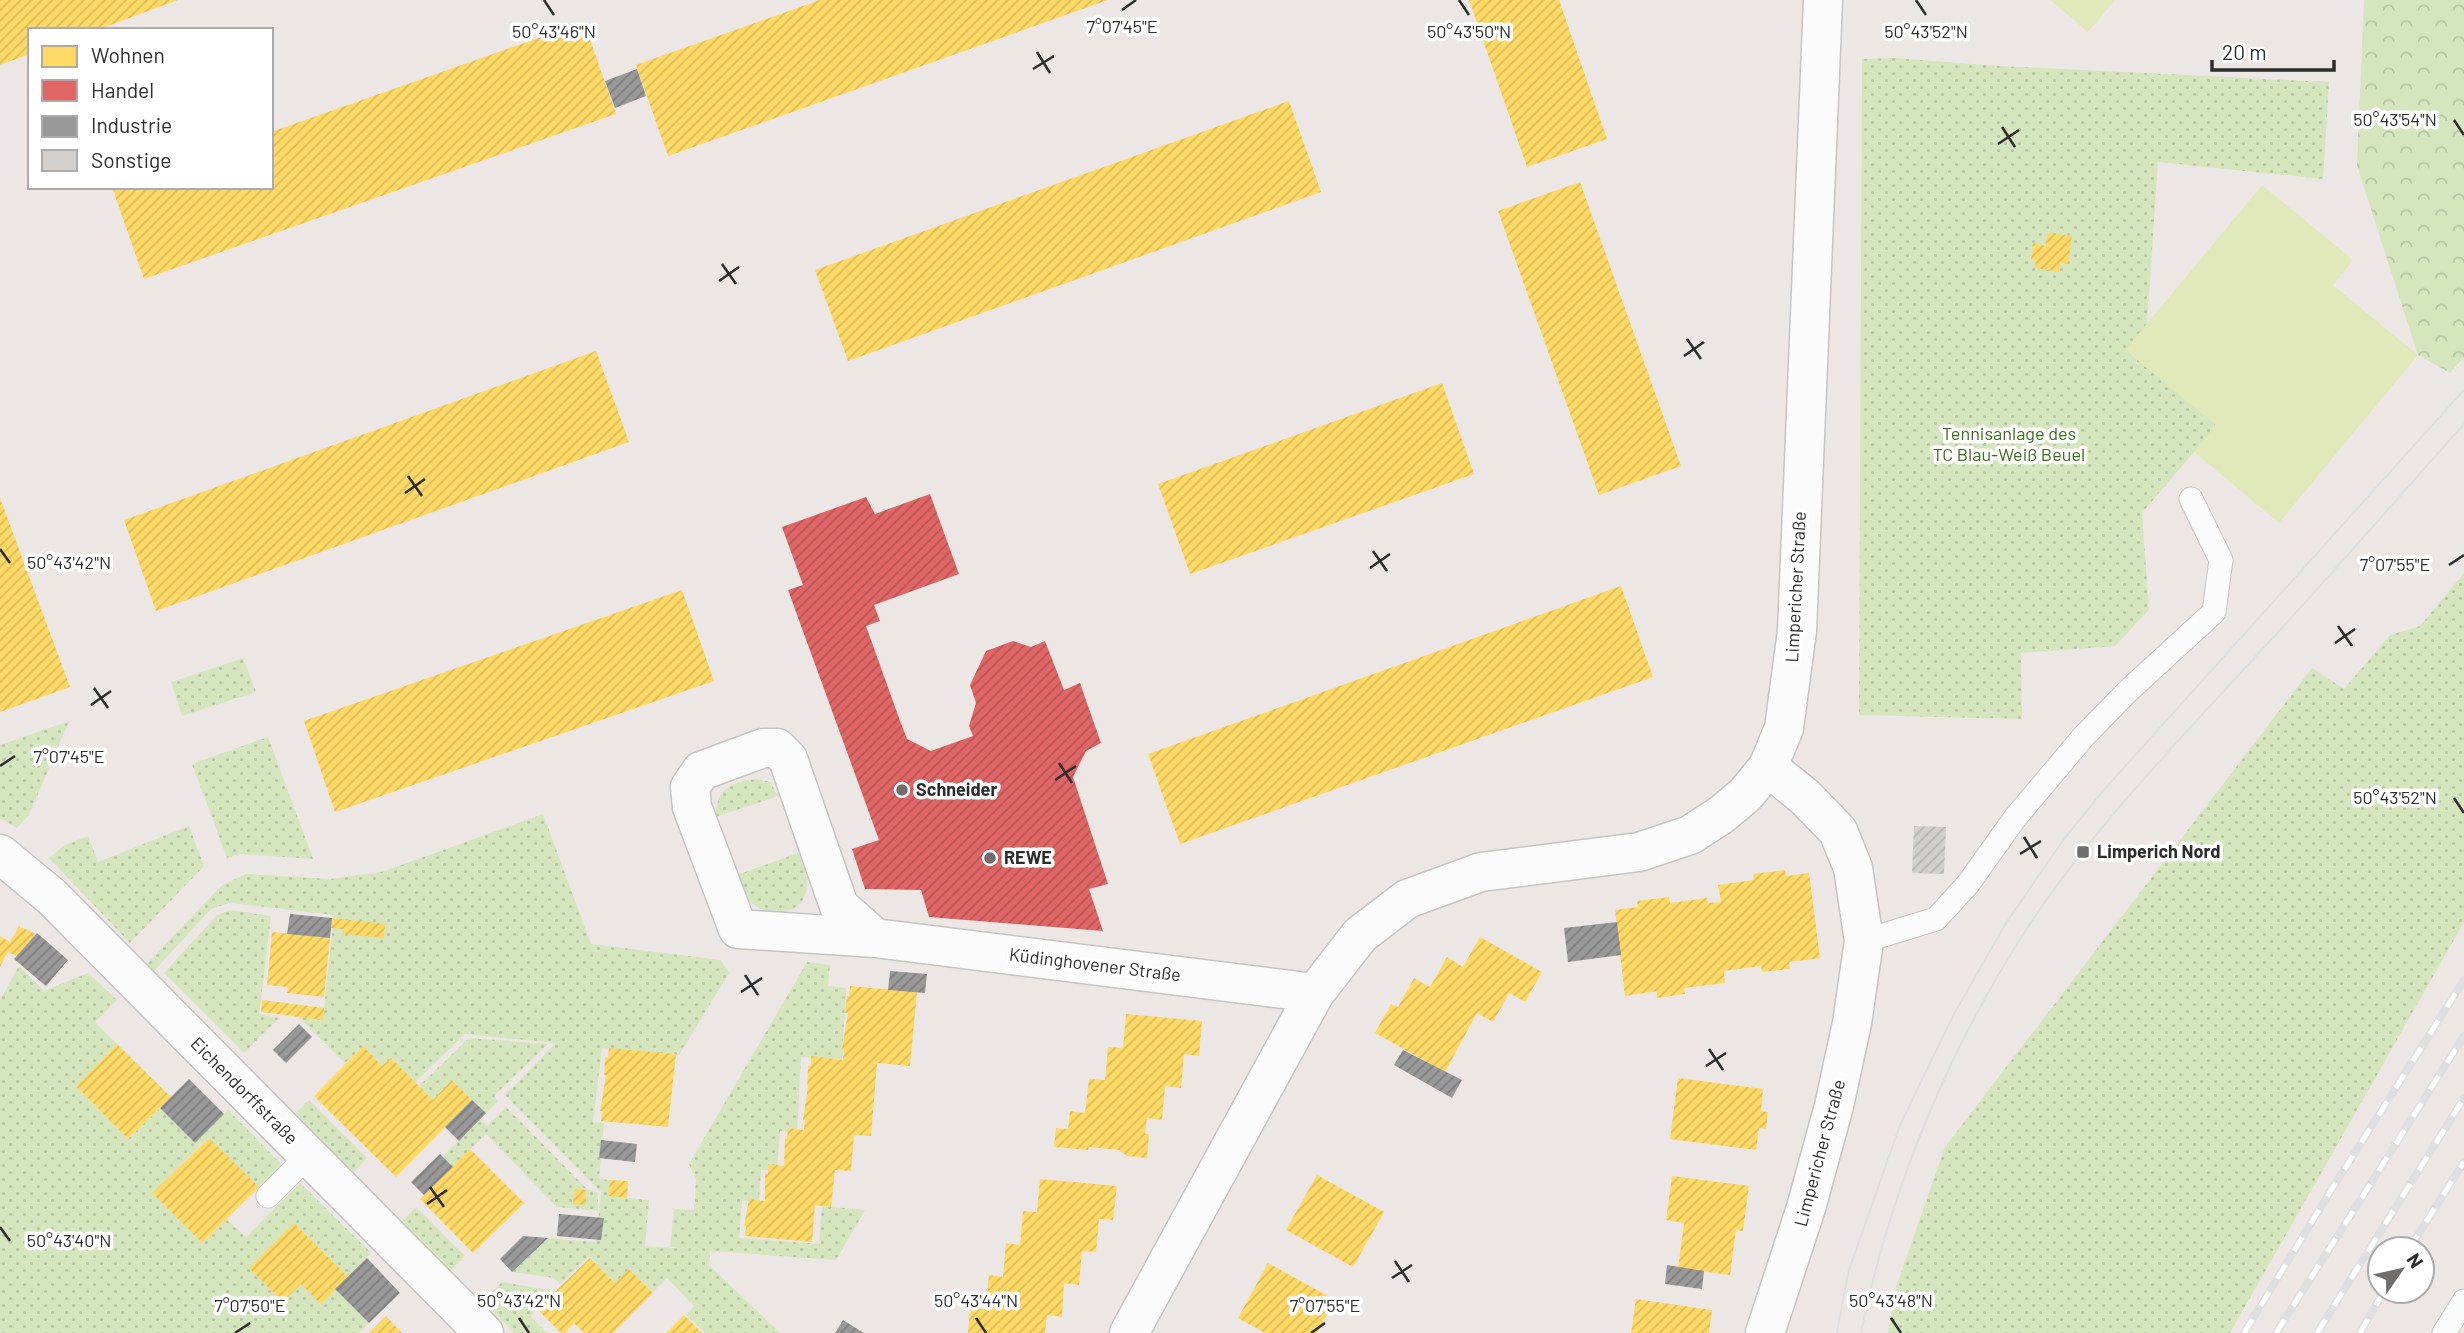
<svg xmlns="http://www.w3.org/2000/svg" width="2464" height="1333" font-family="Barlow,sans-serif">
  <defs>
    <pattern id="green-dots" width="8" height="8" patternUnits="userSpaceOnUse" patternTransform="scale(1.75)"><rect width="8" height="8" fill="#d5e5bd"/><path d="M2 2h.1M6 6h.1" fill="none" stroke="#b7c5a3" stroke-width="1.8" stroke-linecap="round"/></pattern>
    <pattern id="forest-crowns" width="20" height="18" patternUnits="userSpaceOnUse" patternTransform="scale(1.75)"><rect width="20" height="18" fill="#d5e5bd"/><path d="M2 6a3 3 0 1 1 6 0M12 15a3 3 0 1 1 6 0" fill="none" stroke="#b7c5a3"/></pattern>
    <pattern id="homes-hatch" width="6" height="6" patternUnits="userSpaceOnUse" patternTransform="scale(1.75)"><rect width="6" height="6" fill="#ffd966"/><path d="M-1 1l2-2M0 6l6-6M5 7l2-2" fill="none" stroke="#dbbb59"/></pattern>
    <pattern id="shops-hatch" width="6" height="6" patternUnits="userSpaceOnUse" patternTransform="scale(1.75)"><rect width="6" height="6" fill="#e06666"/><path d="M-1 1l2-2M0 6l6-6M5 7l2-2" fill="none" stroke="#b65454"/></pattern>
    <pattern id="industry-hatch" width="6" height="6" patternUnits="userSpaceOnUse" patternTransform="scale(1.75)"><rect width="6" height="6" fill="#999"/><path d="M-1 1l2-2M0 6l6-6M5 7l2-2" fill="none" stroke="#7d7d7d"/></pattern>
    <pattern id="building-hatch" width="6" height="6" patternUnits="userSpaceOnUse" patternTransform="scale(1.75)"><rect width="6" height="6" fill="#d2cfcd"/><path d="M-1 1l2-2M0 6l6-6M5 7l2-2" fill="none" stroke="#b5b2b0"/></pattern>
  </defs>
  <rect width="100%" height="100%" fill="#ece7e4"/>
  <g fill="url(#green-dots)">
    <path d="M1893,58l106,8 330,16 -6,97 -165,-17 -11,162 -21,26 91,75 -75,88 7,97 -34,36 -94,7 1,66 -163,-4 3,-656z"/>
    <path d="M2464,573v349l-234,411h-342l8,-46 49,-140 367,-479 32,21 46,-54 30,-9z"/>
    <path d="M243,658l13,34 -74,24 -11,-34z"/>
    <path d="M69,721l-40,94 -12,13 -17,-10v-73z"/>
    <path d="M268,737l45,122 -73,-5 -13,4 -35,-94z"/>
    <path d="M757,779l13,3 8,14 -62,21c-1,-27 16,-36 41,-38z"/>
    <path d="M543,814l48,130 130,16 8,13 -50,82 -77,-7 -9,74 11,1 -5,56 11,1 -2,16 41,4 -4,46 55,4 -30,-3 4,-38 20,1 2,-31 -7,-15 118,-202 23,3 -2,21 18,2 -4,71 -41,-2 -4,75 -17,-1 -3,39h-16l-2,32 -17,-1 -3,37 80,6 3,-38 43,4 -29,50 -126,-9 -1,14 71,68h-75l-19,-18 8,-9 -27,-28 -14,14 -22,-21 -14,14 -28,-29 -29,28 -6,-6 -42,-6 36,-34 48,4 5,-50 -96,-97 51,-52 -91,-9 -50,48 -24,-24 -9,8 -19,-19 -18,16 -47,-46 25,2 11,-104 -105,-12 -18,6 -58,63 -7,-7 75,-79 25,-12 84,5 52,-7z"/>
    <path d="M189,826l15,40 -74,77 -81,-85 16,-13 23,-9 10,26z"/>
    <path d="M798,853c4,10 10,22 9,32 -1,31 -40,35 -58,15 -6,-7 -9,-17 -12,-25z"/>
    <path d="M230,910l41,6 -12,98 20,4 -35,35 -80,-80 53,-58z"/>
    <path d="M19,966l25,25 44,-18 29,27 -22,22 22,22 -41,42 52,53 32,-31 35,35 33,-33 54,55 -23,22 -51,-49 -56,55 50,50 24,-24 20,18 54,-54 71,70 -23,24 -54,-54 -45,45 34,34 18,-18 34,5 34,34 -10,10h-359v-333z"/>
    <path d="M469,1038l79,6 -54,52 4,5 -12,12 -34,-33 -19,20 -14,-14z"/>
    <path d="M309,1100l58,58 -14,15 -59,-58z"/>
    <path d="M506,1107l81,82 11,4v18l-41,-4 -71,-73 -33,32 -10,-10 37,-37 7,7z"/>
    <path d="M416,1207l49,49 -14,14 -49,-49z"/>
    <path d="M502,1282l46,8 4,3 -22,23 17,17h-33l-31,-32z"/>
  </g>
  <path fill="url(#forest-crowns)" d="M2364,0h100v357l-14,16 -32,-18 -61,-189z"/>
  <g fill="#e1e9bb">
    <path d="M2050,0h65l-27,32z"/>
    <path d="M2262,185l91,75 -20,25 85,70 -139,168 -85,-71 22,-27 -91,-75z"/>
  </g>
  <g fill="url(#homes-hatch)">
    <path d="M0,0h178l-81,30h-67v24l-30,11z"/>
    <path d="M820,0h288l-440,156 -32,-91z"/>
    <path d="M1469,0h90l48,139 -80,28z"/>
    <path d="M584,22l32,92 -472,165 -32,-92h159v-55z"/>
    <path d="M1289,101l32,91 -473,169 -33,-91z"/>
    <path d="M1580,182l101,284 -82,29 -101,-284z"/>
    <path d="M2048,233l24,3 -4,28 -8,-1 -1,9 -24,-4 1,-8 -5,-1 2,-16 13,3z"/>
    <path d="M596,351l33,91 -473,169 -32,-91z"/>
    <path d="M1442,383l32,91 -284,100 -32,-90z"/>
    <path d="M0,498l70,189 -70,25z"/>
    <path d="M1621,586l32,91 -473,167 -32,-90z"/>
    <path d="M682,590l32,91 -379,131 -31,-91z"/>
    <path d="M1785,870l1,6 23,-3 11,85 -31,4 1,7 -28,3 -1,-6 -37,5 1,12 -41,5 1,6 -28,4v-7l-32,5 -10,-86 23,-3 -1,-6 32,-4 1,6 37,-5 1,5 13,-1 -3,-17 36,-5 -1,-6z"/>
    <path d="M332,918l53,6 -1,14 -41,-4v-5l-12,-1z"/>
    <path d="M19,926l17,8 -19,22 -9,-4 -8,15v-31l10,6z"/>
    <path d="M272,932l58,6 -6,59 -37,-4 1,-6 -21,-2z"/>
    <path d="M1480,937l62,35 -17,30 -16,-9 -16,29 -16,-9 -32,59 -70,-39 16,-29 7,3 16,-29 16,9 17,-30 16,10z"/>
    <path d="M850,986l67,6 -7,74 -33,-3 -6,73 -17,-1 -3,36 -16,-1 -4,37 -16,-2 -3,37 -67,-6 1,-10h-2l5,-27 16,2v-28l3,1v-10l16,2 1,-28 2,1 1,-11 16,2 1,-10h-2l4,-26 1,-28h3v-10l32,4 1,-10 -2,-1 6,-36h-3l2,-17h2z"/>
    <path d="M262,1000l62,8 -1,12 -62,-8z"/>
    <path d="M1126,1014l76,7 -3,35 -15,-2 -3,34 -16,-2 -3,34 -15,-2 -2,16h4l-2,24 -20,-2 -8,-6 -30,-3 -1,3 -34,-3 2,-19 12,1 2,-18 15,2 4,-34 16,1 3,-33 15,1z"/>
    <path d="M117,1044l54,53 -43,42 -52,-53z"/>
    <path d="M363,1046l19,20 9,-8 42,42 19,-20 20,20 -76,77 -82,-81z"/>
    <path d="M609,1048l67,6 -8,73 -67,-6 1,-10h-2l6,-36h-2l1,-18 3,1z"/>
    <path d="M1678,1078l85,11 -2,22 7,1 -2,17 -7,-1 -3,22 -86,-11z"/>
    <path d="M209,1138l50,49 -57,56 -50,-50z"/>
    <path d="M470,1149l54,54 -51,50 -53,-54z"/>
    <path d="M1317,1175l67,37 -31,55 -67,-37z"/>
    <path d="M1672,1176l77,10 -6,45 -7,-1 -6,45 -52,-7 6,-45 -18,-3z"/>
    <path d="M1040,1179l77,7 -4,34 -14,-1 -3,33 -14,-1 -3,34 -15,-2 -2,34 -15,-2 -2,18h-77l2,-25 15,1 4,-34 14,2 3,-34 14,2 3,-34 14,1z"/>
    <path d="M610,1180l18,1 -1,17 -19,-2z"/>
    <path d="M575,1189l11,1 -1,15 -12,-1z"/>
    <path d="M294,1223l54,54 -27,27 -20,-20 -18,18 -34,-34z"/>
    <path d="M590,1258l25,25 14,-14 24,24 -40,40h-29l-10,-10 -9,10h-4l-24,-24z"/>
    <path d="M1268,1263l67,37 -18,33h-52l-27,-15z"/>
    <path d="M1636,1299l76,11 -3,23h-78z"/>
    <path d="M684,1315l18,18h-36z"/>
    <path d="M386,1316l16,17h-33z"/>
  </g>
  <path fill="url(#shops-hatch)" d="M930,494l29,80 -85,31 6,16 -14,5 33,92 8,21 24,12 42,-15 -4,-10 7,-23 -6,-18 16,-34 27,-10 18,6 14,-6 19,49 16,-7 21,60 -15,8 -13,26 35,107 -19,5 14,42 -174,-14 -8,-27 -56,-1 -13,-40 27,-9 -91,-250 15,-5 -21,-58 84,-30 9,17z"/>
  <g fill="url(#industry-hatch)">
    <path d="M637,69l9,27 -31,12 -10,-27z"/>
    <path d="M290,914l42,4 -2,20 -43,-4z"/>
    <path d="M1617,922l4,33 -53,7 -4,-34z"/>
    <path d="M37,933l31,27 -22,26 -32,-27z"/>
    <path d="M890,971l37,3 -2,19 -37,-3z"/>
    <path d="M299,1024l13,13 -26,26 -13,-13z"/>
    <path d="M1403,1050l59,30 -10,18 -58,-33z"/>
    <path d="M189,1079l35,35 -29,29 -35,-35z"/>
    <path d="M472,1100l14,13 -27,28 -14,-14z"/>
    <path d="M601,1140l36,4 -2,18 -36,-4z"/>
    <path d="M440,1154l13,13 -29,28 -13,-13z"/>
    <path d="M559,1214l45,4 -3,22 -44,-4z"/>
    <path d="M523,1236l25,2 -36,34 -12,-13z"/>
    <path d="M367,1258l33,35 -31,30 -34,-34z"/>
    <path d="M1667,1265l37,6 -2,18 -37,-5z"/>
    <path d="M843,1320l21,13h-29z"/>
  </g>
  <path fill="url(#building-hatch)" d="M1914,826l32,1 -2,47 -32,-1z"/>
  <g fill="none" stroke-linecap="round" stroke-linejoin="round">
    <g stroke="#c6c4c4" stroke-width="25">
      <g id="lane">
        <path d="M1864,941l72,-22 32,-35 47,-66 69,-82 44,-45 86,-79 7,-52 -30,-61"/>
        <path d="M268,1196l40,-40"/>
        <path d="M2444,1333l20,-32"/>
      </g>
    </g>
    <g stroke="#c6c4c4" stroke-width="41">
      <g id="street">
        <path d="M0,854l51,42 433,437"/>
        <path d="M875,938l-36,-32 -51,-147 -11,-11h-14l-62,23 -11,16 2,20 46,122 137,9 440,55"/>
        <path d="M1129,1333l186,-340 45,-58 47,-36 74,-27 158,-20 51,-17 31,-20 24,-20 23,-28 16,-39 13,-97 26,-631"/>
        <path d="M1765,1333l41,-125 28,-102 18,-83 12,-82 -11,-73 -15,-37 -33,-34 -37,-30"/>
      </g>
    </g>
    <use href="#lane" stroke="#fcfbfb" stroke-width="23"/>
    <use href="#street" stroke="#fcfbfb" stroke-width="38"/>
    <g stroke="#dfdfe0" stroke-width="2">
      <path d="M1837,1333l11,-60 52,-148 54,-111 52,-91 58,-84 38,-47 362,-402"/>
      <path d="M1861,1333c28,-140 86,-280 163,-400 66,-102 151,-188 232,-277 71,-76 139,-155 208,-232"/>
    </g>
    <g stroke="#dfdfe0" stroke-width="8">
      <g id="rail">
        <path d="M2409,1249l55,-87"/>
        <path d="M2244,1333l86,-141 134,-212"/>
        <path d="M2276,1333l188,-297"/>
        <path d="M2317,1333l147,-235"/>
        <path d="M2360,1333l24,-42"/>
      </g>
    </g>
    <use href="#rail" stroke="#fff" stroke-width="5" stroke-dasharray="16" stroke-linecap="butt"/>
  </g>
  <path fill="none" stroke="#2d2d2d" stroke-width="2.5" d="M544,0l10,15M1459,0l10,15M1916,0l10,15M1122,10l14,-10M1037,52l13,21M1033,69l21,-13M2454,120l10,15M2002,127l13,20M1998,144l21,-14M722,264l14,20M719,281l20,-14M1687,339l14,20M1684,356l20,-14M408,476l14,20M405,493l20,-14M0,549l10,14M1373,551l14,20M2449,565l15,-10M1370,568l20,-14M2338,626l14,20M2335,643l20,-14M94,688l14,20M91,705l20,-14M1059,763l13,20M0,766l15,-10M1055,780l21,-14M2454,798l10,15M2024,837l13,21M2020,854l21,-13M745,975l13,20M741,992l21,-14M1709,1049l14,21M1706,1066l20,-13M430,1187l14,20M427,1204l20,-14M0,1227l10,14M1395,1261l14,21M1392,1278l20,-13M519,1318l10,15M976,1318l10,15M1891,1318l10,15M235,1333l15,-10M1311,1333l14,-10"/>
  <g fill="#706e6d" stroke="#fff" stroke-width="2.5">
    <circle cx="902" cy="790" r="7"/>
    <rect x="2076" y="845" width="14" height="14" rx="3.5"/>
    <circle cx="990" cy="858" r="7"/>
  </g>
  <g text-anchor="middle" stroke-width="7" stroke-linejoin="round" paint-order="stroke">
    <g font-size="18" fill="#3c6d1b" stroke="#fff">
      <text x="2009" y="440">Tennisanlage des<tspan x="2009" dy="21">TC Blau-Weiß Beuel</tspan></text>
    </g>
    <g font-size="18" fill="#2d2d2d" stroke="#fff">
      <text transform="translate(1796 587) rotate(-87)" y="6">Limpericher Straße</text>
      <text transform="translate(1095 965) rotate(7)" y="6">Küdinghovener Straße</text>
      <text transform="translate(244 1091) rotate(45)" y="6">Eichendorffstraße</text>
      <text transform="translate(1820 1153) rotate(-75)" y="6">Limpericher Straße</text>
    </g>
    <g font-size="18" font-weight="bold" fill="#2d2d2d" stroke="#fff" text-anchor="start">
      <text x="916" y="796">Schneider</text>
      <text x="2097" y="858">Limperich Nord</text>
      <text x="1004" y="864">REWE</text>
    </g>
  </g>
  <g font-size="18" text-anchor="middle" fill="#2d2d2d" stroke="#fff" stroke-width="7" stroke-linejoin="round" paint-order="stroke">
    <text x="1122" y="33">7°07'45"E</text>
    <text x="1469" y="38">50°43'50"N</text>
    <text x="554" y="38">50°43'46"N</text>
    <text x="1926" y="38">50°43'52"N</text>
    <text x="2395" y="126">50°43'54"N</text>
    <text x="69" y="569">50°43'42"N</text>
    <text x="2395" y="571">7°07'55"E</text>
    <text x="69" y="763">7°07'45"E</text>
    <text x="2395" y="804">50°43'52"N</text>
    <text x="69" y="1247">50°43'40"N</text>
    <text x="519" y="1307">50°43'42"N</text>
    <text x="976" y="1307">50°43'44"N</text>
    <text x="1891" y="1307">50°43'48"N</text>
    <text x="250" y="1312">7°07'50"E</text>
    <text x="1325" y="1312">7°07'55"E</text>
  </g>
  <rect x="28" y="28" width="245" height="161" fill="#ffffff" stroke="#ababab" stroke-width="2"/>
  <rect x="42" y="46" width="35" height="21" fill="#ffd966" stroke="#ababab" stroke-width="2"/>
  <text x="91" y="63" font-size="21" fill="#2d2d2d">Wohnen</text>
  <rect x="42" y="80" width="35" height="21" fill="#e06666" stroke="#ababab" stroke-width="2"/>
  <text x="91" y="98" font-size="21" fill="#2d2d2d">Handel</text>
  <rect x="42" y="116" width="35" height="21" fill="#999999" stroke="#ababab" stroke-width="2"/>
  <text x="91" y="133" font-size="21" fill="#2d2d2d">Industrie</text>
  <rect x="42" y="150" width="35" height="21" fill="#d2cfcd" stroke="#ababab" stroke-width="2"/>
  <text x="91" y="168" font-size="21" fill="#2d2d2d">Sonstige</text>
  <g transform="translate(2401 1270) rotate(56)"><circle r="33" fill="#ffffff" stroke="#ababab" stroke-width="2"/>
  <path d="M0-5L12 26L0 18L-12 26Z" fill="#706e6d"/>
  <text y="-10" font-size="19" font-weight="bold" text-anchor="middle" fill="#2d2d2d">N</text>
  </g>
  <path d="M2212 60v10h122v-10" fill="none" stroke="#2d2d2d" stroke-width="3.5"/>
  <text x="2222" y="60" font-size="21" fill="#2d2d2d" stroke="#ffffff" stroke-width="5" paint-order="stroke">20 m</text>
</svg>
